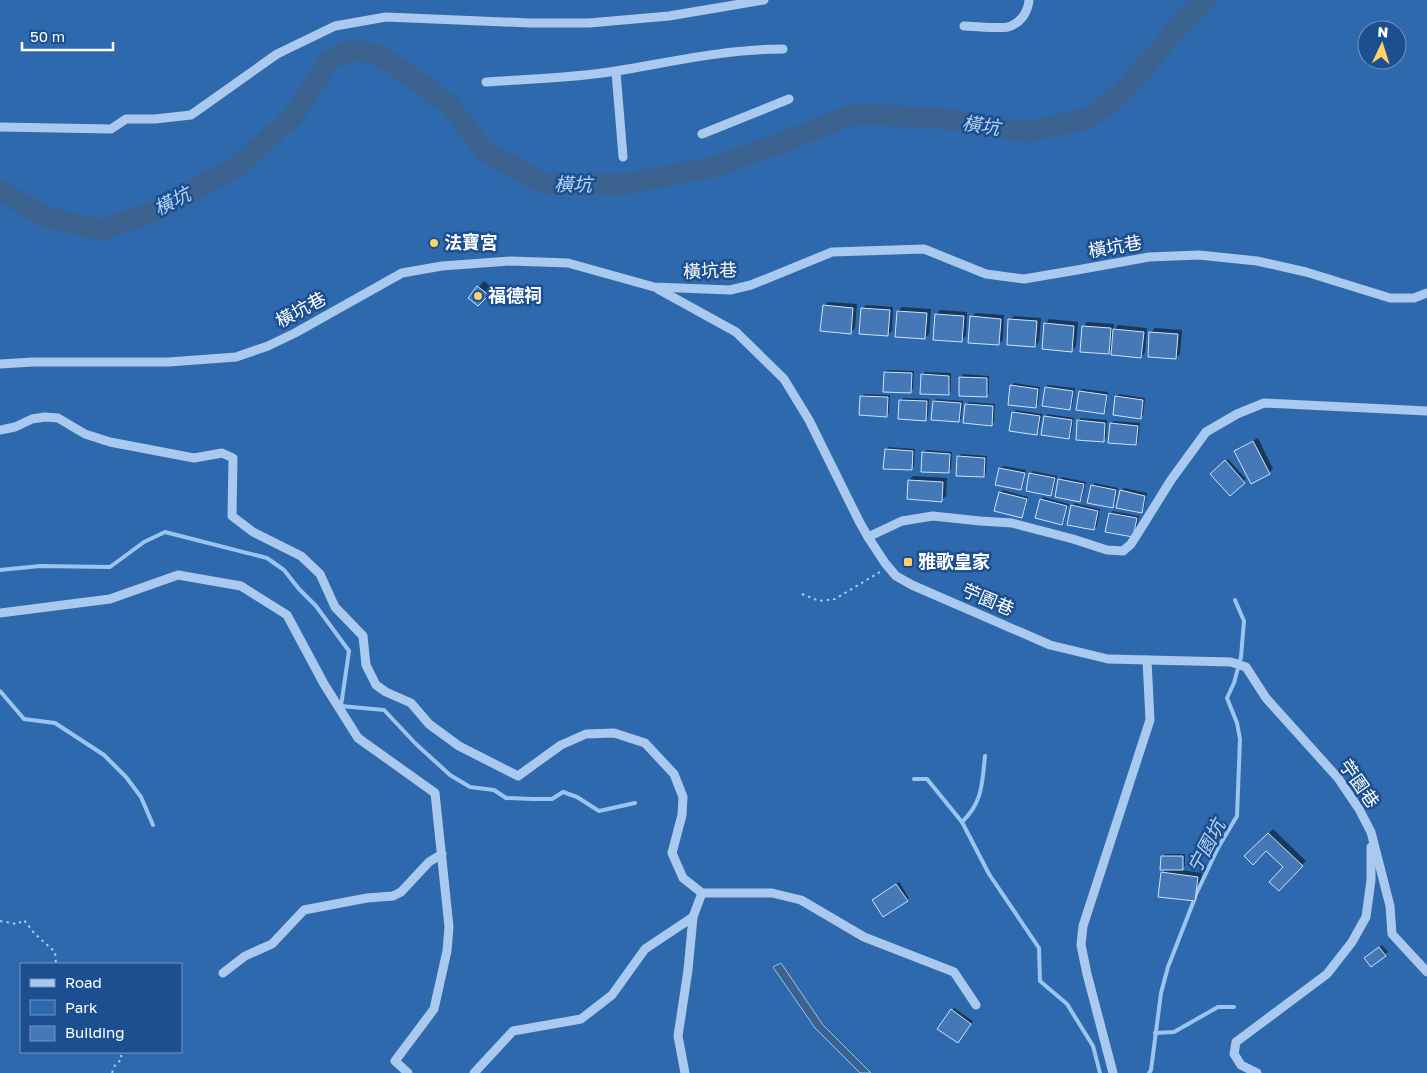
<svg xmlns="http://www.w3.org/2000/svg" width="1427" height="1073" font-family="'Golos Text','Noto Sans TC',sans-serif">
  <rect width="100%" height="100%" fill="#1b4f8f"/>
  <path fill="#2e69ad" fill-rule="evenodd" d="M0,0h1427v1073h-1427zM1367,30h30v30h-30zM21,964h160v88h-160z"/>
  <path fill="#3c6290" stroke="#9cc4f0" d="M781,963l42,62 48,48h-11l-45,-45 -42,-61z"/>
  <g fill="#0007">
    <path d="M484,281l10,8 -16,16 -8,-8z"/>
    <path d="M828,302l29,2 -2,24 -4,4 -27,-26z"/>
    <path d="M866,305l27,2 -1,24 -5,4 -25,-26z"/>
    <path d="M902,307l29,2 -2,25 -4,4 -27,-27z"/>
    <path d="M940,310l27,2 -1,24 -5,4 -25,-25z"/>
    <path d="M976,313l28,2 -1,25 -5,4 -27,-27z"/>
    <path d="M1014,316l27,2 -2,24 -4,4 -25,-26z"/>
    <path d="M1049,319l29,3 -2,24 -4,4 -27,-26z"/>
    <path d="M1087,322l27,2v6l4,-5 29,3 -2,24 -4,5 -28,-9 -5,5 -25,-26z"/>
    <path d="M1155,328l27,2 -2,24 -4,4 -25,-26z"/>
    <path d="M887,370l27,1 -1,18 -3,3 -25,-19z"/>
    <path d="M925,372l26,1v18l-3,3 -26,-19z"/>
    <path d="M963,374l26,2v17l-3,3 -25,-19z"/>
    <path d="M1014,383l26,4 -2,17 -3,3 -23,-21z"/>
    <path d="M1048,385l27,3 -3,18 -2,3 -24,-22z"/>
    <path d="M1082,389l26,3 -2,18 -3,3 -23,-22z"/>
    <path d="M864,394l26,1 -1,18 -2,2 -26,-18z"/>
    <path d="M1119,394l26,4 -2,17 -3,3 -24,-21z"/>
    <path d="M903,398l26,1 -1,18 -2,2 -26,-18z"/>
    <path d="M936,399l27,2 -2,18 -2,2 -25,-20z"/>
    <path d="M969,402l26,2 -1,18 -3,2 -25,-20z"/>
    <path d="M1016,410l26,4 -3,17 -2,3 -24,-21z"/>
    <path d="M1048,414l26,4 -3,17 -2,3 -24,-21z"/>
    <path d="M1081,418l26,2 -1,18 -3,3 -25,-20z"/>
    <path d="M1114,421l26,2 -2,18 -2,3 -25,-20z"/>
    <path d="M1258,438l15,31 -4,4 -33,-22 4,-4z"/>
    <path d="M888,447l27,2 -1,17 -3,3 -25,-19z"/>
    <path d="M926,450l26,2 -1,17 -2,3 -26,-19z"/>
    <path d="M961,454l26,2 -1,17 -2,3 -26,-19z"/>
    <path d="M1228,459l18,20 -16,15 -19,-20z"/>
    <path d="M1003,466l23,4 -3,16 -2,3 -24,-5 3,-16z"/>
    <path d="M1033,471l24,5 -4,16 -2,2 -21,-20z"/>
    <path d="M913,476l34,2 -1,18 -5,4 -32,-20z"/>
    <path d="M1062,477l24,5 -4,16 -2,3 -21,-21z"/>
    <path d="M1095,483l23,5 -3,16 -3,3 -20,-21z"/>
    <path d="M1124,488l23,5 -3,16 -3,3 -20,-21z"/>
    <path d="M1003,490l25,7 -4,17 -3,2 -21,-23z"/>
    <path d="M1043,497l26,7 -5,17 -2,3 -21,-24z"/>
    <path d="M1074,503l26,6 -3,17 -3,3 -22,-23z"/>
    <path d="M1113,511l26,5 -4,17 -25,-20z"/>
    <path d="M1273,829l33,32 -27,28 6,-22 -19,-18 -20,7z"/>
    <path d="M1165,854h20v12l-4,4 21,3 -3,23 -4,4 -33,-27 5,-4 -5,-12z"/>
    <path d="M899,882l10,16 -2,2 -31,-2z"/>
    <path d="M1382,945l6,7 -17,13 -3,-10z"/>
    <path d="M954,1008l19,13 -13,18 -8,-29z"/>
  </g>
  <g fill="none" stroke-linecap="round" stroke-linejoin="round">
    <g stroke="#9cc4f0" stroke-width="4">
      <path d="M0,570l40,-4 70,1 34,-25 21,-10 102,26 17,12 15,19 17,17 33,45 -8,55 43,4 32,34 34,31 20,12 24,3 12,8 27,1h19l11,-7 14,5 22,14 36,-8"/>
      <path d="M0,691l24,28 31,4 49,32 22,22 15,20 12,28"/>
      <path d="M914,779h13l35,43 27,52 50,74 1,33 27,23 26,42 7,27"/>
      <path d="M962,822c21,-20 20,-39 23,-66"/>
      <path d="M1155,1033l19,-1 44,-25h16"/>
      <path d="M1149,1073l2,-3 10,-77 7,-26 30,-77 20,-42 19,-32 3,-77 -3,-16 -10,-25 7,-15 7,-26 3,-36 -9,-21"/>
    </g>
    <path stroke="#3c6290" stroke-width="21" d="M0,191l46,26 55,13 52,-18 87,-47 54,-50 36,-56 23,-9 29,6 69,50 33,45 60,33 76,1 93,-18 73,-26 67,-27 85,4 89,14 62,-14 33,-25 58,-68 25,-25"/>
  </g>
  <g fill="#4478b7" stroke="#cfe3fa">
    <path d="M477,286l12,9 -11,11 -10,-8z"/>
    <path d="M823,305l30,3 -2,26 -31,-3z"/>
    <path d="M861,308l29,2 -2,26 -29,-2z"/>
    <path d="M897,311l30,2 -2,26 -30,-2z"/>
    <path d="M935,314l29,2 -2,26 -29,-2z"/>
    <path d="M970,316l31,3 -2,26 -31,-2z"/>
    <path d="M1008,319l29,2 -2,26 -28,-2z"/>
    <path d="M1044,323l30,3 -2,26 -30,-3z"/>
    <path d="M1082,326l29,2 -2,26 -29,-2z"/>
    <path d="M1113,329l31,3 -3,26 -30,-3z"/>
    <path d="M1149,332l29,2 -2,25 -28,-2z"/>
    <path d="M884,372l28,1 -1,20 -28,-1z"/>
    <path d="M921,374l28,2v19l-29,-1z"/>
    <path d="M959,377l28,1v19l-28,-1z"/>
    <path d="M1010,385l28,4 -2,19 -28,-3z"/>
    <path d="M1045,387l28,4 -3,19 -28,-4z"/>
    <path d="M1079,391l28,4 -3,19 -28,-4z"/>
    <path d="M860,396l28,1 -1,20 -28,-2z"/>
    <path d="M1115,396l28,4 -2,19 -28,-4z"/>
    <path d="M899,400l28,1 -1,20 -28,-2z"/>
    <path d="M933,401l28,2 -2,19 -28,-2z"/>
    <path d="M965,404l28,2 -1,20 -29,-3z"/>
    <path d="M1012,412l28,4 -3,19 -28,-4z"/>
    <path d="M1044,416l28,4 -3,19 -28,-4z"/>
    <path d="M1077,420l28,3 -1,19 -28,-2z"/>
    <path d="M1110,423l28,3 -2,19 -28,-2z"/>
    <path d="M1253,441l17,33 -19,10 -17,-33z"/>
    <path d="M885,449l28,2 -1,19 -29,-1z"/>
    <path d="M922,452l28,2 -1,19 -28,-1z"/>
    <path d="M957,456l28,2 -1,19 -28,-1z"/>
    <path d="M1225,460l20,23 -15,13 -20,-22z"/>
    <path d="M999,468l26,5 -4,17 -26,-5z"/>
    <path d="M1029,473l26,5 -4,18 -25,-5z"/>
    <path d="M1058,479l26,5 -4,18 -25,-5z"/>
    <path d="M908,480l35,2 -1,20 -35,-3z"/>
    <path d="M1091,485l25,5 -3,18 -26,-5z"/>
    <path d="M1120,490l25,6 -3,17 -26,-5z"/>
    <path d="M999,492l28,7 -5,19 -28,-7z"/>
    <path d="M1040,499l27,7 -5,19 -27,-7z"/>
    <path d="M1071,505l27,6 -4,19 -27,-5z"/>
    <path d="M1109,513l28,5 -4,19 -28,-5z"/>
    <path d="M1268,833l35,33 -24,25 -10,-9 14,-15 -17,-16 -13,14 -9,-9z"/>
    <path d="M1161,856h22v14h-23z"/>
    <path d="M1161,872l37,5 -3,24 -37,-4z"/>
    <path d="M896,884l12,17 -25,16 -11,-17z"/>
    <path d="M1379,947l7,9 -15,11 -7,-9z"/>
    <path d="M951,1009l20,15 -13,19 -21,-14z"/>
  </g>
  <g fill="none" stroke-linecap="round" stroke-linejoin="round">
    <g stroke="#a9c9ee" stroke-width="2" stroke-dasharray="2.5 4" stroke-linecap="butt">
      <path d="M802,594l17,7 16,-2 45,-27"/>
      <path d="M0,921l17,3 7,-4 10,13 21,19 1,12"/>
      <path d="M112,1073l3,-8 7,-6 -2,-7"/>
    </g>
    <g stroke="#a9c9ee" stroke-width="9">
      <path d="M964,26c10,0 35,3 44,1 13,-4 20,-15 21,-27"/>
      <path d="M616,72l7,85"/>
      <path d="M486,82c44,-3 88,-4 130,-11 55,-9 111,-22 167,-22"/>
      <path d="M0,127l111,2 15,-10h29l36,-4 86,-61 58,-28 51,-9 144,6h59l80,-7 95,-16"/>
      <path d="M702,134l87,-35"/>
      <path d="M658,289l78,43 48,47 25,41 50,101 9,16 17,26 11,13 16,9 138,60 58,14 123,3 15,5 20,31 72,80 21,31 12,23 19,74 2,28 35,38"/>
      <path d="M0,364l33,-2h136l67,-5 32,-11 27,-13 107,-60 40,-7 69,-5 57,2 86,24 76,3 21,-5 81,-33 92,-3 62,25 38,5 53,-9 72,-13 50,-2 58,6 49,11 84,26h24l13,-5"/>
      <path d="M0,430l15,-3 17,-8 13,-2 13,1 27,16 25,8 84,16 28,-5 11,5 -1,58 21,16 48,24 19,18 15,33 28,29 3,29 10,20 10,7 25,11 18,21 30,22 59,30 43,-31 25,-11 28,-1 31,10 29,31 9,23 -1,18 -10,38 11,25 19,15h70l29,7 63,37 90,35 22,33"/>
      <path d="M868,537l34,-16 31,-5 47,5 32,2 61,16 34,11 16,1 8,-7 7,-11 33,-53 35,-48 31,-18 27,-11 163,8"/>
      <path d="M0,613l110,-14 68,-24 63,11 46,29 37,69 34,54 77,55 14,134 -2,24 -13,58 -39,52 13,12"/>
      <path d="M223,973l22,-17 27,-12 32,-34 63,-12 26,-2 8,-4 28,-30 13,-8"/>
      <path d="M474,1073l39,-42 68,-12 31,-24 33,-46 48,-32"/>
      <path d="M685,1073l-7,-37 10,-66 5,-53 9,-24"/>
      <path d="M1113,1073l-26,-99 -6,-29 2,-19 67,-206 -3,-60"/>
      <path d="M1257,1073l-16,-8 -7,-11 2,-12 91,-68 25,-32 14,-25 5,-37v-33"/>
    </g>
  </g>
  <g fill="#ffd166" stroke="#1b4f8f" stroke-width="2">
    <circle cx="434" cy="243" r="5"/>
    <circle cx="478" cy="296" r="5"/>
    <rect x="903" y="557" width="10" height="10" rx="2.5"/>
  </g>
  <g text-anchor="middle" stroke-width="5" stroke-linejoin="round" paint-order="stroke">
    <g font-size="18" font-weight="bold" fill="#fff" stroke="#1b4f8f" text-anchor="start">
      <text x="444" y="249">法寶宮</text>
      <text x="488" y="302">福德祠</text>
      <text x="918" y="568">雅歌皇家</text>
    </g>
    <g font-size="18" fill="#fff" stroke="#1b4f8f">
      <text transform="translate(1115 247) rotate(-10)" y="6">橫坑巷</text>
      <text transform="translate(710 271) rotate(-2)" y="6">橫坑巷</text>
      <text transform="translate(301 310) rotate(-28)" y="6">橫坑巷</text>
      <text transform="translate(988 600) rotate(23)" y="6">苧園巷</text>
      <text transform="translate(1359 784) rotate(55)" y="6">苧園巷</text>
    </g>
    <g font-size="19" font-style="italic" fill="#b5d3f5" stroke="#1b4f8f">
      <text transform="translate(981 125) rotate(9)" y="7">橫坑</text>
      <text transform="translate(573 184) rotate(1)" y="7">橫坑</text>
      <text transform="translate(172 201) rotate(-27)" y="7">橫坑</text>
      <text transform="translate(1206 846) rotate(-62)" y="7">宁園坑</text>
    </g>
  </g>
  <rect x="20" y="963" width="162" height="90" fill="#1b4f8f" stroke="#7695bc"/>
  <rect x="30" y="979" width="25" height="8" fill="#a9c9ee" stroke="#7695bc"/>
  <text x="65" y="988" font-size="15" fill="#ffffff">Road</text>
  <rect x="30" y="1000" width="25" height="15" fill="#2e69ad" stroke="#7695bc"/>
  <text x="65" y="1013" font-size="15" fill="#ffffff">Park</text>
  <rect x="30" y="1026" width="25" height="15" fill="#4478b7" stroke="#7695bc"/>
  <text x="65" y="1038" font-size="15" fill="#ffffff">Building</text>
  <g transform="translate(1382 45) rotate(4)"><circle r="24" fill="#1b4f8f" stroke="#7695bc"/>
  <path d="M0-4L9 19L0 12L-9 19Z" fill="#ffd166"/>
  <text y="-8" font-size="14" font-weight="bold" text-anchor="middle" fill="#ffffff">N</text>
  </g>
  <path d="M22 42v8h91v-8" fill="none" stroke="#ffffff" stroke-width="2.5"/>
  <text x="30" y="42" font-size="15" fill="#ffffff" stroke="#1b4f8f" stroke-width="4" paint-order="stroke">50 m</text>
</svg>
